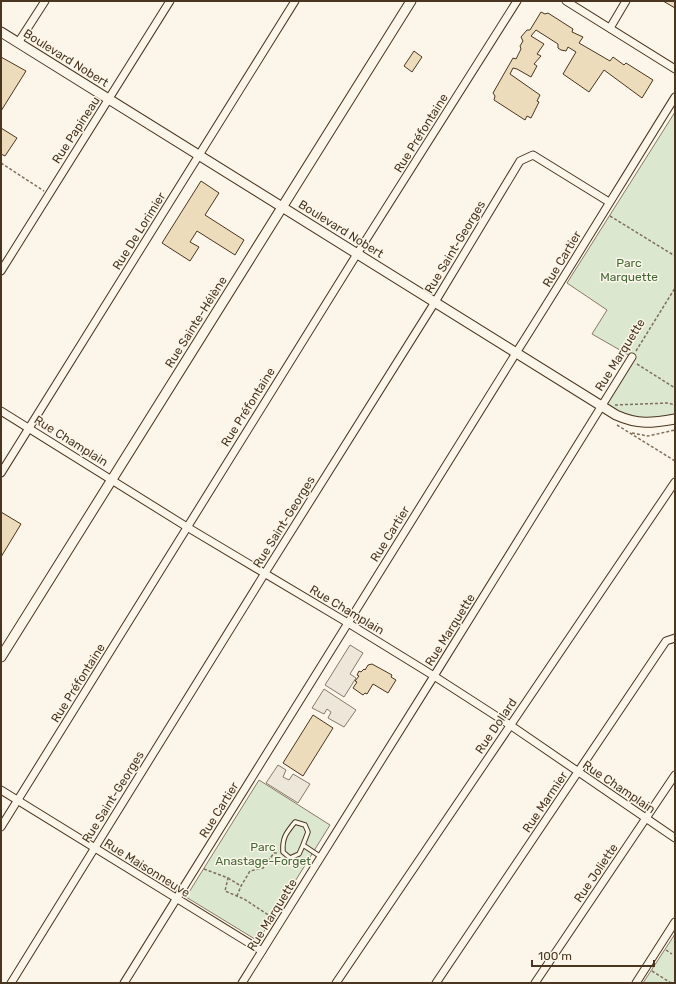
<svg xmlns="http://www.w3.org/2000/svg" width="676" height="984" font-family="Rubik,sans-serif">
  <rect width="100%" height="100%" fill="#fbf6e9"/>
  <g fill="#dce7d0" stroke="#887966">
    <path d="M675,112v302l-27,6 -32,-5 -15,-9 31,-49 -40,-23 15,-24 -40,-27z"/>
    <path d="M259,780l71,45 -72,116 -72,-44z"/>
    <path d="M675,934v49h-32z"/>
  </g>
  <g fill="#ede7d9" stroke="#887966">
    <path d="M350,645l13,8 -13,21 6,4 -12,19 -19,-12z"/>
    <path d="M324,689l32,21 -12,17 -16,-9 3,-6 -4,-3 -3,5 -12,-6z"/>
    <path d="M278,765l8,5 -3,7 6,3 4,-6 17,10 -12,19 -32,-20z"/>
  </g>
  <g fill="#ecdcbc" stroke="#4a3520">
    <path d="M663,1h12v7z"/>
    <path d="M541,12l4,2 3,-1 25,16 -1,3 11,5 -4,6 31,18 3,-4 11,8 2,-2 27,17 -11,18 -38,-28 -15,22 -26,-18 13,-22 -8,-5 -2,4 -5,-1 -3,-2v-4l-22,-14 -5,6 13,8 -7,10 4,2 -7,8 3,2 -6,11 -14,-8 -4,-1 -3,6 30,21 -3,6 2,1 -8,16 -4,-2 -2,4 -31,-20 1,-4 -2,-3 20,-35 3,1 5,-10 -1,-3 3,-5 -2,-4 6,-7h3z"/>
    <path d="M414,51l8,6 -10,15 -8,-6z"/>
    <path d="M1,57l25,14 -25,40z"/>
    <path d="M1,128l16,10 -12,18 -4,-2z"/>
    <path d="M201,181l18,12 -14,22 39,25 -9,15 -38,-24 -7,11 9,5 -9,14 -28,-18z"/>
    <path d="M1,512l20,12 -20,33z"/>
    <path d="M372,664l20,11 -1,2 5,3 -8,13 -15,-9 -6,10 -2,-1 -2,2 -10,-7 4,-6 -2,-1 4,-5 -2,-1 2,-4 2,1 3,-3 1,1 3,-5z"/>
    <path d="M313,715l20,13 -30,48 -20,-13z"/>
  </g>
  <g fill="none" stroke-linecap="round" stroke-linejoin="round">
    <g stroke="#4a3520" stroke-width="5.5">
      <path id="service" d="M303,845l-4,9 -9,4 -7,-6c-1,-14 3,-19 12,-30l10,3 3,7 -5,13 18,12"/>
    </g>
    <g stroke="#4a3520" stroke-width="9">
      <g id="minor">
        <path d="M566,1l109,68"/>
        <path d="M610,28l16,-27"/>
        <path d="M18,43l27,-42"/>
        <path d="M1,271l169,-270"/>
        <path d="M1,411l186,116 161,96 86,53 76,49 165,113"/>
        <path d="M1,473l294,-472"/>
        <path d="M1,790l261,161"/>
        <path d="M1,827l356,-573 160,-253"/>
        <path d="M11,983l254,-410 170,-271 85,-141 13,-6 76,47"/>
        <path d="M124,983l392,-630c54,-85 106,-171 159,-256"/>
        <path d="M242,983l192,-307 198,-319"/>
        <path d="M336,983l339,-501"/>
        <path d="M436,983l230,-342 9,-3"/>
        <path d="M535,983l140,-208"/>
        <path d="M636,983l39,-61"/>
      </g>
    </g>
    <g stroke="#4a3520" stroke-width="11">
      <g id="tertiary">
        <path d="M1,32l615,383c22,10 36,8 59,4"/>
        <path d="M1,657l410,-656"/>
      </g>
    </g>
    <g stroke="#7f6f5c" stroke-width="1.5" stroke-dasharray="3 2" stroke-linecap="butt">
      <path d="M1,163l43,28"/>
      <path d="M610,216l65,40"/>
      <path d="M636,351l39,-63"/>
      <path d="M637,364l38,24"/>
      <path d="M615,405l53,-2 7,2"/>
      <path d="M617,425l58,36"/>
      <path d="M632,433l16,3 27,-6"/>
      <path d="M204,869l24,9 -3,13 19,8 29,19"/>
      <path d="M228,878l13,8"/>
      <path d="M237,896l4,-10 9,-15 13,-3 11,-15h3"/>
      <path d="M666,950l6,4"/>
      <path d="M652,971l19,12"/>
    </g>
    <use href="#service" stroke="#fbf6e9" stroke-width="3.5"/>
    <use href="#minor" stroke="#fbf6e9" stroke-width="7"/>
    <use href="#tertiary" stroke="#fbf6e9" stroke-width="9"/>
  </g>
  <g text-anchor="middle" stroke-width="3" stroke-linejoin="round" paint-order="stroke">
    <g font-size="12" fill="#4a3520" stroke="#fbf6e9">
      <text transform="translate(66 58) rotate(32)" y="4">Boulevard Nobert</text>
      <text transform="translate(76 130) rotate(-57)" y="4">Rue Papineau</text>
      <text transform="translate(421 133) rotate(-58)" y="4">Rue Préfontaine</text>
      <text transform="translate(341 229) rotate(32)" y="4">Boulevard Nobert</text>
      <text transform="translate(139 231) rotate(-58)" y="4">Rue De Lorimier</text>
      <text transform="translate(455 247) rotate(-59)" y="4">Rue Saint-Georges</text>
      <text transform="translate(562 259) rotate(-59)" y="4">Rue Cartier</text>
      <text transform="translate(196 322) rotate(-58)" y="4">Rue Sainte-Hélène</text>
      <text transform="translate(620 355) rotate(-58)" y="4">Rue Marquette</text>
      <text transform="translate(248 407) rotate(-58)" y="4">Rue Préfontaine</text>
      <text transform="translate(71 441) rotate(32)" y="4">Rue Champlain</text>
      <text transform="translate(284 522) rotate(-58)" y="4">Rue Saint-Georges</text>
      <text transform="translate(390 534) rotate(-58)" y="4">Rue Cartier</text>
      <text transform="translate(347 610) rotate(31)" y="4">Rue Champlain</text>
      <text transform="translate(450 630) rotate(-58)" y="4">Rue Marquette</text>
      <text transform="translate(78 683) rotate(-58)" y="4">Rue Préfontaine</text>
      <text transform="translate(496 726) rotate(-56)" y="4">Rue Dollard</text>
      <text transform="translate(619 787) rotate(34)" y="4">Rue Champlain</text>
      <text transform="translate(113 797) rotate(-58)" y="4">Rue Saint-Georges</text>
      <text transform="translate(545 802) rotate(-56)" y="4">Rue Marmier</text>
      <text transform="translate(219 810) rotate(-58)" y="4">Rue Cartier</text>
      <text transform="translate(147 868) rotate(32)" y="4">Rue Maisonneuve</text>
      <text transform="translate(596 873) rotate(-56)" y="4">Rue Joliette</text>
      <text transform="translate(272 915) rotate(-58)" y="4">Rue Marquette</text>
    </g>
    <g font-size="12" fill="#436837" stroke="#fbf6e9">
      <text x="629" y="267">Parc<tspan x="629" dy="14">Marquette</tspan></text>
      <text x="263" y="851">Parc<tspan x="263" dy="14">Anastage-Forget</tspan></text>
    </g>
  </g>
  <rect width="676" height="984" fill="none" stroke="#4a3520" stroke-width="4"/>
  <path d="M532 960v6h122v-6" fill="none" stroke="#4a3520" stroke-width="2"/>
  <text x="538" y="960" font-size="12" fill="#4a3520" stroke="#fbf6e9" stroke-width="3" paint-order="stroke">100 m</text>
</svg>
